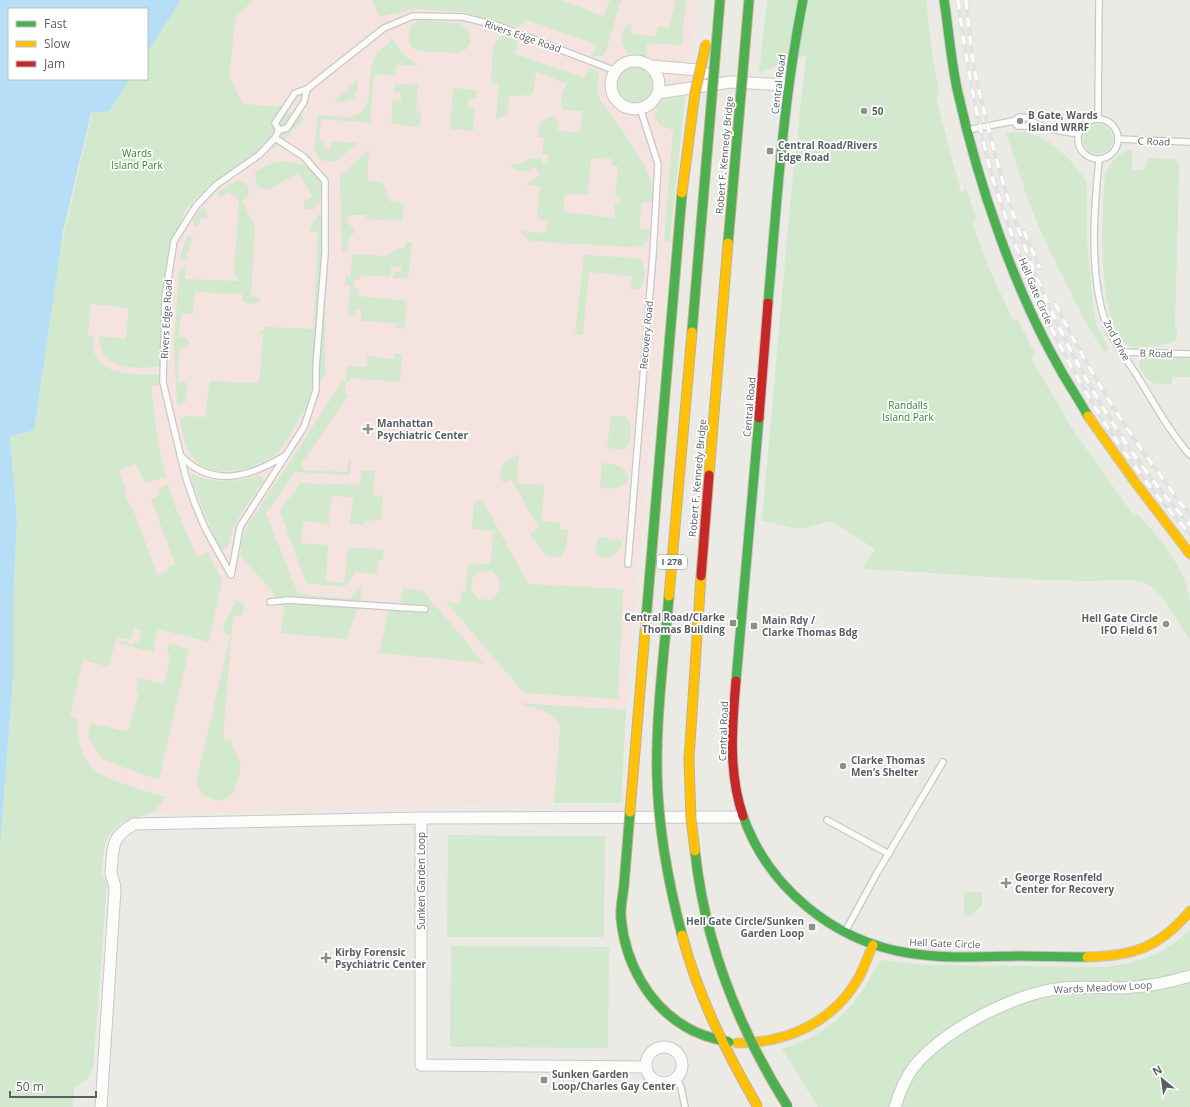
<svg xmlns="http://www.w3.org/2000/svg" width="1190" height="1107" font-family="'Open Sans',sans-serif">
  <rect width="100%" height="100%" fill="#ebeae5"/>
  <path fill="#f5e3e0" d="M254,0h118l7,17 52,-17h267l-15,113 -46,466 -11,131 -5,93h-79l-276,8 -161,3 -47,-63 33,-447 138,-228 7,-60z"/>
  <g fill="#d2e9ce" fill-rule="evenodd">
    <path d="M181,0h73l-18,16 -7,60 14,28 38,3 2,6 19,2 2,4 -27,27 -58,32 -29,26 -6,9 -14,44 -8,109c-25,3 -63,6 -63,-30l27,3 3,-31 -38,-4 -3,32h5c-4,43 40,37 70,39v9l-12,3 7,57 8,33 -21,6 -9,-19 -16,6 6,21 -2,1 6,14h2l25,69 12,-4 -2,-4 8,-3 -24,-65 9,-4 -2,-7 10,-4 7,22 22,51 11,-5 14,29 -13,61 -51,-13 -5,23 -33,-8 1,-3 12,3 1,-3 5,1 3,-12 -8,-2 -3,12 -14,-3 -4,14h-1l-3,16 -26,-7 -13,56 8,2c-3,18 4,45 21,55 19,11 46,18 67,24l-12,15 -33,11 -12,13 -4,8 -4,30 6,8 -14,186 -5,10 -14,11 -1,18h-73v-258l13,-171v-75l4,-81 -7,-87 46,-167 36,-155 17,-2 21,-32h17v-26z"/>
    <path d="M372,0h189l42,16 7,-16h11l-15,52 -4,4h-10l4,-12 -69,-24 -9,7 -54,-15 -50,-3 -35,8z"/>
    <path d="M676,0h10l-4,45 -35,-2 -1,12 -2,2 -16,-4c-8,-8 -8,-18 -2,-28l6,-1 -2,9 25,4 3,-11 11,2z"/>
    <path d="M767,0h159l7,60 6,31 -2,10 24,92 5,-5 10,30 -4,6 19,49 23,49 3,-4 17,34 -2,7 3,6 38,65 61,86 4,-2c22,26 49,54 52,89 0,12 0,25 0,37 -9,-13 -27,-46 -39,-54 -13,-9 -43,-5 -59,-5 -77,0 -154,-9 -230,-12l13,-20 -44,-28 -31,8 -38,-8 29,-326 15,-140 -47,18z"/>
    <path d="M419,21l40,2 9,7 3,11 -5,8 -9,4 -38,-2 -6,-3 -5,-9 3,-13z"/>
    <path d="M503,33l15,8 -3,13 69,24 5,-10 8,3c5,8 -2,15 1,24 1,4 6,9 8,13 12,17 58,75 45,94l-9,1 -3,26 11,1 -1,8 -6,8 -13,1 -99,-6 -7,-5 -4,-5 26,2 2,-13 -11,-1 3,-33 -15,-1 15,-10 -5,-8c-9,5 -18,7 -25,-2l11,-1 9,-6 12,1v4h5l1,-9h-6l2,-17h-6l2,-14 9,-7 5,2 5,5 -1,8 22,1 2,-21 -18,-1c-6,-11 -2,-17 3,-26l-31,-13 -2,20 -3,4 -22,1c-1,14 1,18 -13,23l3,-35h-8l2,-38zM591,158l21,1v7h6l-3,30 5,1v6h-5l-1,15 -51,-6 2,-18 17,1v-2l6,1z"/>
    <path d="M393,39l13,18 13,9 -23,-1 -1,10 -21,-1 -4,49 -49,-4 -2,21h5v9l7,1v-9l27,2 -23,19h-5l-11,-3 -5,-11 4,-33c10,0 20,3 30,2 29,-2 18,-37 25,-56 4,-9 13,-16 20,-22z"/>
    <path d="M630,67c5,0 11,-1 16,0 4,1 6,5 8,9 8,15 -10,26 -24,28 -20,-6 -21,-33 0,-37z"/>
    <path d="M358,79l-1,12 -4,8 -9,3h-10z"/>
    <path d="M395,84l23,1 -2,26 5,1 -1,15 -29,-3 2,-24 8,1v-8l-7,-1z"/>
    <path d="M453,88l24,2 -1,8h-7l-1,9 7,1 -2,23 -23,-2z"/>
    <path d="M685,96l-15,145h-6l9,-111 -14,-5 -5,-12h3l1,-5 -3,-1 3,-5 7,-3z"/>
    <circle cx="1098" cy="139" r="15"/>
    <path d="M1025,132c26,6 48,28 62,51v56l6,67 3,18 13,25 -5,3 -18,-29 -41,-82 -17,-41 -22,-67z"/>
    <path d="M369,149l-2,31 17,4 5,17 15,2 -1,18 -36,-2 -1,-4h-17l-1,7 6,8 -1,5h-4l-1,16h-6l-2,-74z"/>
    <path d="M1132,149v21h13l3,-12 27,1 4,7v8l-4,151c3,6 4,11 -1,17 -10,2 -40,9 -47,3 -32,-26 -25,-134 -22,-172 6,-12 14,-21 27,-24z"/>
    <path d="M275,162c29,-2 55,8 44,42l-10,6 -5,-2v-6l8,-6 -14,-23 -30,17 -10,-3 -2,-5 -1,-11z"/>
    <path d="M238,180l7,3 4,6 -1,8 -6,4 13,26 -4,69 9,1v4l-3,2 -9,1 -6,-4v-6l-47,-2 -2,22h-12l-2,23 8,1 3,5 -4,5h-7l-1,33 9,2 -1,18 -5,4 -4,-1 -3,-56 5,-80 6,-1v12l54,2 -5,-7 5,-73 -10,-9 -9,5 -3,-4z"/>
    <path d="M206,208l1,11 -7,-1v7l-4,2 -2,-1 -1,-5 8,-12z"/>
    <path d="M319,214h4l3,34 -1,127 -45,76c-20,17 -67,32 -87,7 -9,-10 -10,-24 -13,-37l5,-5 20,1 5,-36 49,2 4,-48h-5l7,-8 48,2 5,-96 -7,-1 -2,-3z"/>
    <path d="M187,236l6,1 -7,21 -3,1 -2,-4z"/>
    <path d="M405,242h7l-4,37 -15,-1 1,-6h7v-4l-10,-2 -1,11 -30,-2 -1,5h-4l-1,8 5,1 -1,7 49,5 -3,28 -8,-1 1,-5 -36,-2v-12h-6l-1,6h-6l2,-29 -5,-1 1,-9h5l1,-22 33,2 15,-8h5z"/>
    <path d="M584,255l53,3c10,5 8,21 4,30l-10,2 1,-14 -43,-4 -6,63 -8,-1z"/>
    <path d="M394,354h8l-2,28 -49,-4 -1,4h-4l-1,12 4,1 -48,69 3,6 43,2 2,-14 2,3 -1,14 -55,-3 -29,41 32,81 51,5 12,-14 1,10 -15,44 -66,-6 3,-25 -13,-18 -31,-35 1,-15 7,-15 94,-143h4l1,-16 19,1 1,-11 27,3z"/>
    <path d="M1147,356l43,2v19h-18v7c-14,0 -23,2 -30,-12 -3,-5 -4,-7 -2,-12z"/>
    <path d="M611,416h14l6,6 -1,21 -6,7 -17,-2z"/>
    <path d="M519,455l-2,28 27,2 -2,36 18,2v7h8l-2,19 -6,8 -13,-1 -17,-21 1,-3 8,-4 -28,-49 -7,4 -5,-6c1,-13 8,-19 20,-22z"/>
    <path d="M602,463c13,1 27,3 26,18l-8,6h-7l-1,2 -12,-1z"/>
    <path d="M361,470l14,1 -2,24 10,1 -2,24 -17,1v4l-14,-1 3,-27 -21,-1 -3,28 -26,-3 -2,22 27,2 -2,36 18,2 4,-36 36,3 -1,10h-5l-1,14 -21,-2 -12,15 -38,-4 -26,-72 20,-28 60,2z"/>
    <path d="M193,474c22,11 44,8 67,1l4,6c-11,15 -23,31 -31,48 -4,8 -1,18 -11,21l-4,-4 -28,-69z"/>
    <path d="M482,499l46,85 95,5 -5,110 -94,-6 -78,-91 14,2 1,-13h5l2,-28 21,1 2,-3 2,-30 -21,-2 2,-27zM481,571h11l8,9 -1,12 -9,8 -12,-1 -7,-9 1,-12z"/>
    <path d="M598,537l11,1v2l6,1 1,-3 6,3 -1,7c-7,9 -21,16 -26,0z"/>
    <path d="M403,588l19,2 62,73 -105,-10 10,-44 11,1z"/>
    <path d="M236,601l6,1 2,4 -1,8 -3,2h-7l-10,123 8,1 10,27 -7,25 -7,6 -7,3 -16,-5 -8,-13 34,-147 -6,-4 -1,-5z"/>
    <path d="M173,644l16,5 -30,131 -56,-20 -15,-23 3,-14 37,9 11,-41 -3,-1 3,-12 25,6 7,-29 -4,-1 2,-9z"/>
    <path d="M518,703l108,7 -5,93h-67l6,-75c-7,-20 -24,-18 -42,-25z"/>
    <path d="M448,835l157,1 -1,101h-157z"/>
    <path d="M964,892h18v13l-12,11h-6z"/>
    <path d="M1190,930v177h-372l-36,-58c37,-13 59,-27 81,-59 7,-10 10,-21 18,-30l42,5 184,2c36,-6 56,-12 83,-37z"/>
    <path d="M451,946l158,1 -1,101 -158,-1z"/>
  </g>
  <path fill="#b7def7" d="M0,0h181l-34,53v-44h-138v70h121l-21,32 -18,2 -28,119 -29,198 -24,6 7,86 -4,81v75l-13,171z"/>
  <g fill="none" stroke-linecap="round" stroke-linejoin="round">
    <g stroke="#c8c8c7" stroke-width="8">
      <g id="lane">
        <circle cx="1098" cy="139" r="20"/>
        <path d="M1098,119l1,-119"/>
        <path d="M1013,121l5,5h9l4,-3"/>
        <path d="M279,130l-4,-7 20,-30 12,-4 77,-61 29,-12 50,1 36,9 117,45"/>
        <path d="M279,130l8,-2 17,-26 3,-13"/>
        <path d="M968,130l45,-9 6,-4 10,1c6,10 37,14 49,16"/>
        <path d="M275,138l29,19 21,24v72l-9,114v23l-12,37 -18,28"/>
        <path d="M1118,139l72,3"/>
        <path d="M1099,160c-5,50 -10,112 6,161 6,17 19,35 29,50 18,28 34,59 56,84"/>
        <path d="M1122,352l68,2"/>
        <path d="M180,455c32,34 70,22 106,0l-46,72 -9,48 -26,-47 -10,-24 -9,-26 -11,-45 -12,-51 2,-84 9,-57 22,-35 20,-21 43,-30 16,-17 4,-8"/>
        <path d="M628,564l25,-310 5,-90 -18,-56"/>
        <path d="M270,602l18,-2 137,9"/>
        <path d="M827,820l62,34"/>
        <path d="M845,932l32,-59 66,-111"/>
        <path d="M677,1079l4,8 4,20"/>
      </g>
    </g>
    <g stroke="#c8c8c7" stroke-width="13">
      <g id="street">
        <circle cx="635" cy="85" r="24"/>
        <path d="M651,66l47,4 7,3"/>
        <path d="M658,93l72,-11 58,3"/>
        <path d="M421,818v247l225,2"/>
        <circle cx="664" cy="1065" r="18"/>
        <path d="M101,1107l14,-218c0,-7 -3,-10 -4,-16 0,-4 1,-9 1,-13 1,-19 5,-26 22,-36l287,-6 322,-1"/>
        <path d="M895,1107c4,-13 9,-27 18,-39 30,-38 102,-75 150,-80 19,-2 39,0 58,0 23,-1 47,-5 69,-12"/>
      </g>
    </g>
    <g stroke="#c6c7c6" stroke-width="11">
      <g id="fast">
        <path d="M944,0c5,31 7,63 14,93 20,90 56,196 102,276 9,16 19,31 28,47"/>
        <path d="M768,303c9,-102 15,-203 35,-303"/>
        <path d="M736,681l23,-263"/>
        <path d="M743,816c25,71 90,125 165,137 36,6 73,4 109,3 24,0 47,1 70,1"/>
      </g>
    </g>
    <g stroke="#c6c7c6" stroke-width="11">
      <g id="slow">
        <path d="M1088,416l47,66 55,72"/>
        <path d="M1087,957c47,-1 73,-10 103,-46"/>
        <path d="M737,1043c50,0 95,-20 121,-64 6,-11 10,-23 15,-34"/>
      </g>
    </g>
    <g stroke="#c6c7c6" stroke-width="11">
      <g id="jam">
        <path d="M759,418l9,-115"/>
        <path d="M736,681c-4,45 -8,91 7,135"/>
      </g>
    </g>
    <use href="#lane" stroke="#fcfcfb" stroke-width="5.5"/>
    <use href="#street" stroke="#fcfcfb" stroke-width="11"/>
    <use href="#fast" stroke="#4caf50" stroke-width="9"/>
    <use href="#slow" stroke="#ffc107" stroke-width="9"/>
    <use href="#jam" stroke="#c62828" stroke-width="9"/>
    <g stroke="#e2e2e2" stroke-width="4.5">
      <g id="rail">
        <path d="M958,0c7,57 18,113 32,169 4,16 11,33 16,49 39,115 102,226 184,316"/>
        <path d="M966,0c2,22 4,44 8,66 3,19 8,37 13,56 34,146 102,290 203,403"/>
        <path d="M1024,231l16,37"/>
        <path d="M1055,303c28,57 60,110 97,161 13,17 24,34 38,51"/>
      </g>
    </g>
    <use href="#rail" stroke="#fff" stroke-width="3" stroke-dasharray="9" stroke-linecap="butt"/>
    <g stroke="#c3b292" stroke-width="11" stroke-linecap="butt">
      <g id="fast-bridge">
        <path d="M728,243l21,-243"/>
        <path d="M692,332l28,-332"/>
        <path d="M669,596c-5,59 -13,118 -12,177 1,55 11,109 25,162"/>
        <path d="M646,620l36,-427"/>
        <path d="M630,812c-2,24 -4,48 -6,73 -1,11 -4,22 -3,33 4,44 27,87 65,109 13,8 28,12 43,15"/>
        <path d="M695,851c10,94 43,177 93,256"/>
      </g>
    </g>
    <g stroke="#c3b292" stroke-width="11" stroke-linecap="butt">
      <g id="slow-bridge">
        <path d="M682,193l13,-100 11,-49"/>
        <path d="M709,475l19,-232"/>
        <path d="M669,596l23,-264"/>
        <path d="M630,812l16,-192"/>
        <path d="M695,851l-4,-32 -2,-60 12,-183"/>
        <path d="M682,935c16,61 44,117 76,172"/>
      </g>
    </g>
    <g stroke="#c3b292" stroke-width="11" stroke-linecap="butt">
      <path id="jam-bridge" d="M701,576l8,-101"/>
    </g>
    <use href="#fast-bridge" stroke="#4caf50" stroke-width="9"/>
    <use href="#slow-bridge" stroke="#ffc107" stroke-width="9"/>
    <use href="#jam-bridge" stroke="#c62828" stroke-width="9"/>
  </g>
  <g fill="#8d9091" stroke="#fff" stroke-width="1.5">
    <circle cx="864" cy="111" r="4"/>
    <circle cx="1020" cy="121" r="4"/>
    <rect x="766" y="147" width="8" height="8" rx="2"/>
    <path d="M366 423h4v4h4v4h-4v4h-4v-4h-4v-4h4z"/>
    <rect x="729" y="619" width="8" height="8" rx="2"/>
    <circle cx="1166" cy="624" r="4"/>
    <rect x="750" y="622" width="8" height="8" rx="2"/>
    <circle cx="843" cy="766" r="4"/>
    <path d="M1004 877h4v4h4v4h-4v4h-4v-4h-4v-4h4z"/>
    <rect x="808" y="923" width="8" height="8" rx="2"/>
    <path d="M324 952h4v4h4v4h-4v4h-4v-4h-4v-4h4z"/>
    <rect x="540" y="1076" width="8" height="8" rx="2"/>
  </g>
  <g text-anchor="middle" stroke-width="3.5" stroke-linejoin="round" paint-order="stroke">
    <rect fill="#fff" stroke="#8c8f92" stroke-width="1" x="657" y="555" width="30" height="14" rx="3"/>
    <g font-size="9" font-weight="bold" fill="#5a5f64">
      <text x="672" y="565">I 278</text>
    </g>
    <g font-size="10" fill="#5a5f64" stroke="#fff">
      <text transform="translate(523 36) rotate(19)" y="4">Rivers Edge Road</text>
      <text transform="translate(778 84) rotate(-83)" y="4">Central Road</text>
      <text transform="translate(1154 141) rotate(2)" y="4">C Road</text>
      <text transform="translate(724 155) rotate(-85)" y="4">Robert F. Kennedy Bridge</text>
      <text transform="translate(1036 291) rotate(67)" y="4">Hell Gate Circle</text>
      <text transform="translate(166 319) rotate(-87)" y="4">Rivers Edge Road</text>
      <text transform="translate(646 335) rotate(-85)" y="4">Recovery Road</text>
      <text transform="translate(1117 340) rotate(62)" y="4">2nd Drive</text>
      <text transform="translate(1156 353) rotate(2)" y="4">B Road</text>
      <text transform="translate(749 407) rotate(-85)" y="4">Central Road</text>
      <text transform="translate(697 478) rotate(-85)" y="4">Robert F. Kennedy Bridge</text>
      <text transform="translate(723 731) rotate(-88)" y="4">Central Road</text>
      <text transform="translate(421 881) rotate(-90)" y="4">Sunken Garden Loop</text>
      <text transform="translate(945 943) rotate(2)" y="4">Hell Gate Circle</text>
      <text transform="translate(1103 987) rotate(-3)" y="4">Wards Meadow Loop</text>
    </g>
    <g font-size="10" font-weight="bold" fill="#5a5f64" stroke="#fff" text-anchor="start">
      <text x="872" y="115">50</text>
      <text x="1028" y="119">B Gate, Wards<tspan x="1028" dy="12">Island WRRF</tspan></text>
      <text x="778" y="149">Central Road/Rivers<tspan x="778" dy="12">Edge Road</tspan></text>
      <text x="377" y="427">Manhattan<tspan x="377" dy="12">Psychiatric Center</tspan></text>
      <text x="725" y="621" text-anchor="end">Central Road/Clarke<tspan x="725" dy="12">Thomas Building</tspan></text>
      <text x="1158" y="622" text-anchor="end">Hell Gate Circle<tspan x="1158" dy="12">IFO Field 61</tspan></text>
      <text x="762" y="624">Main Rdy /<tspan x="762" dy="12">Clarke Thomas Bdg</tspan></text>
      <text x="851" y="764">Clarke Thomas<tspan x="851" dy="12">Men’s Shelter</tspan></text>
      <text x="1015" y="881">George Rosenfeld<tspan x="1015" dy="12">Center for Recovery</tspan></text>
      <text x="804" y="925" text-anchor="end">Hell Gate Circle/Sunken<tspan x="804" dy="12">Garden Loop</tspan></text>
      <text x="335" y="956">Kirby Forensic<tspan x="335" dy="12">Psychiatric Center</tspan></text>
      <text x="552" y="1078">Sunken Garden<tspan x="552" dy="12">Loop/Charles Gay Center</tspan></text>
    </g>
    <g font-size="10" fill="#2e862f" stroke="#fff">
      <text x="137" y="157">Wards<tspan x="137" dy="12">Island Park</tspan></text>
      <text x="908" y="409">Randalls<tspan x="908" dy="12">Island Park</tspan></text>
    </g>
  </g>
  <rect x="8" y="8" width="140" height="72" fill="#ffffff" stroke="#bdbfc1"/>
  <rect x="16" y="21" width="20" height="6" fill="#4caf50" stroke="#bdbfc1"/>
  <text x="44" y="28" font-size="12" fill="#5a5f64">Fast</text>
  <rect x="16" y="41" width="20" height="6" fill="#ffc107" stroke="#bdbfc1"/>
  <text x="44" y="48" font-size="12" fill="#5a5f64">Slow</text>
  <rect x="16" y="61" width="20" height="6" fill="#c62828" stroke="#bdbfc1"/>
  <text x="44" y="68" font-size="12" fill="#5a5f64">Jam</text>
  <g transform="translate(1162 1079) rotate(331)" stroke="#ffffff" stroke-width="3" paint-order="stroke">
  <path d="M0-3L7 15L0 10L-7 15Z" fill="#5a5f64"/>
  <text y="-6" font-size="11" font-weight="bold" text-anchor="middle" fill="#5a5f64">N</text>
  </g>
  <path d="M10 1091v6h86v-6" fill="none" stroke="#5a5f64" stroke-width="2"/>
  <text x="16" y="1091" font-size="12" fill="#5a5f64" stroke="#ffffff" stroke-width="3" paint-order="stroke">50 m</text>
</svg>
